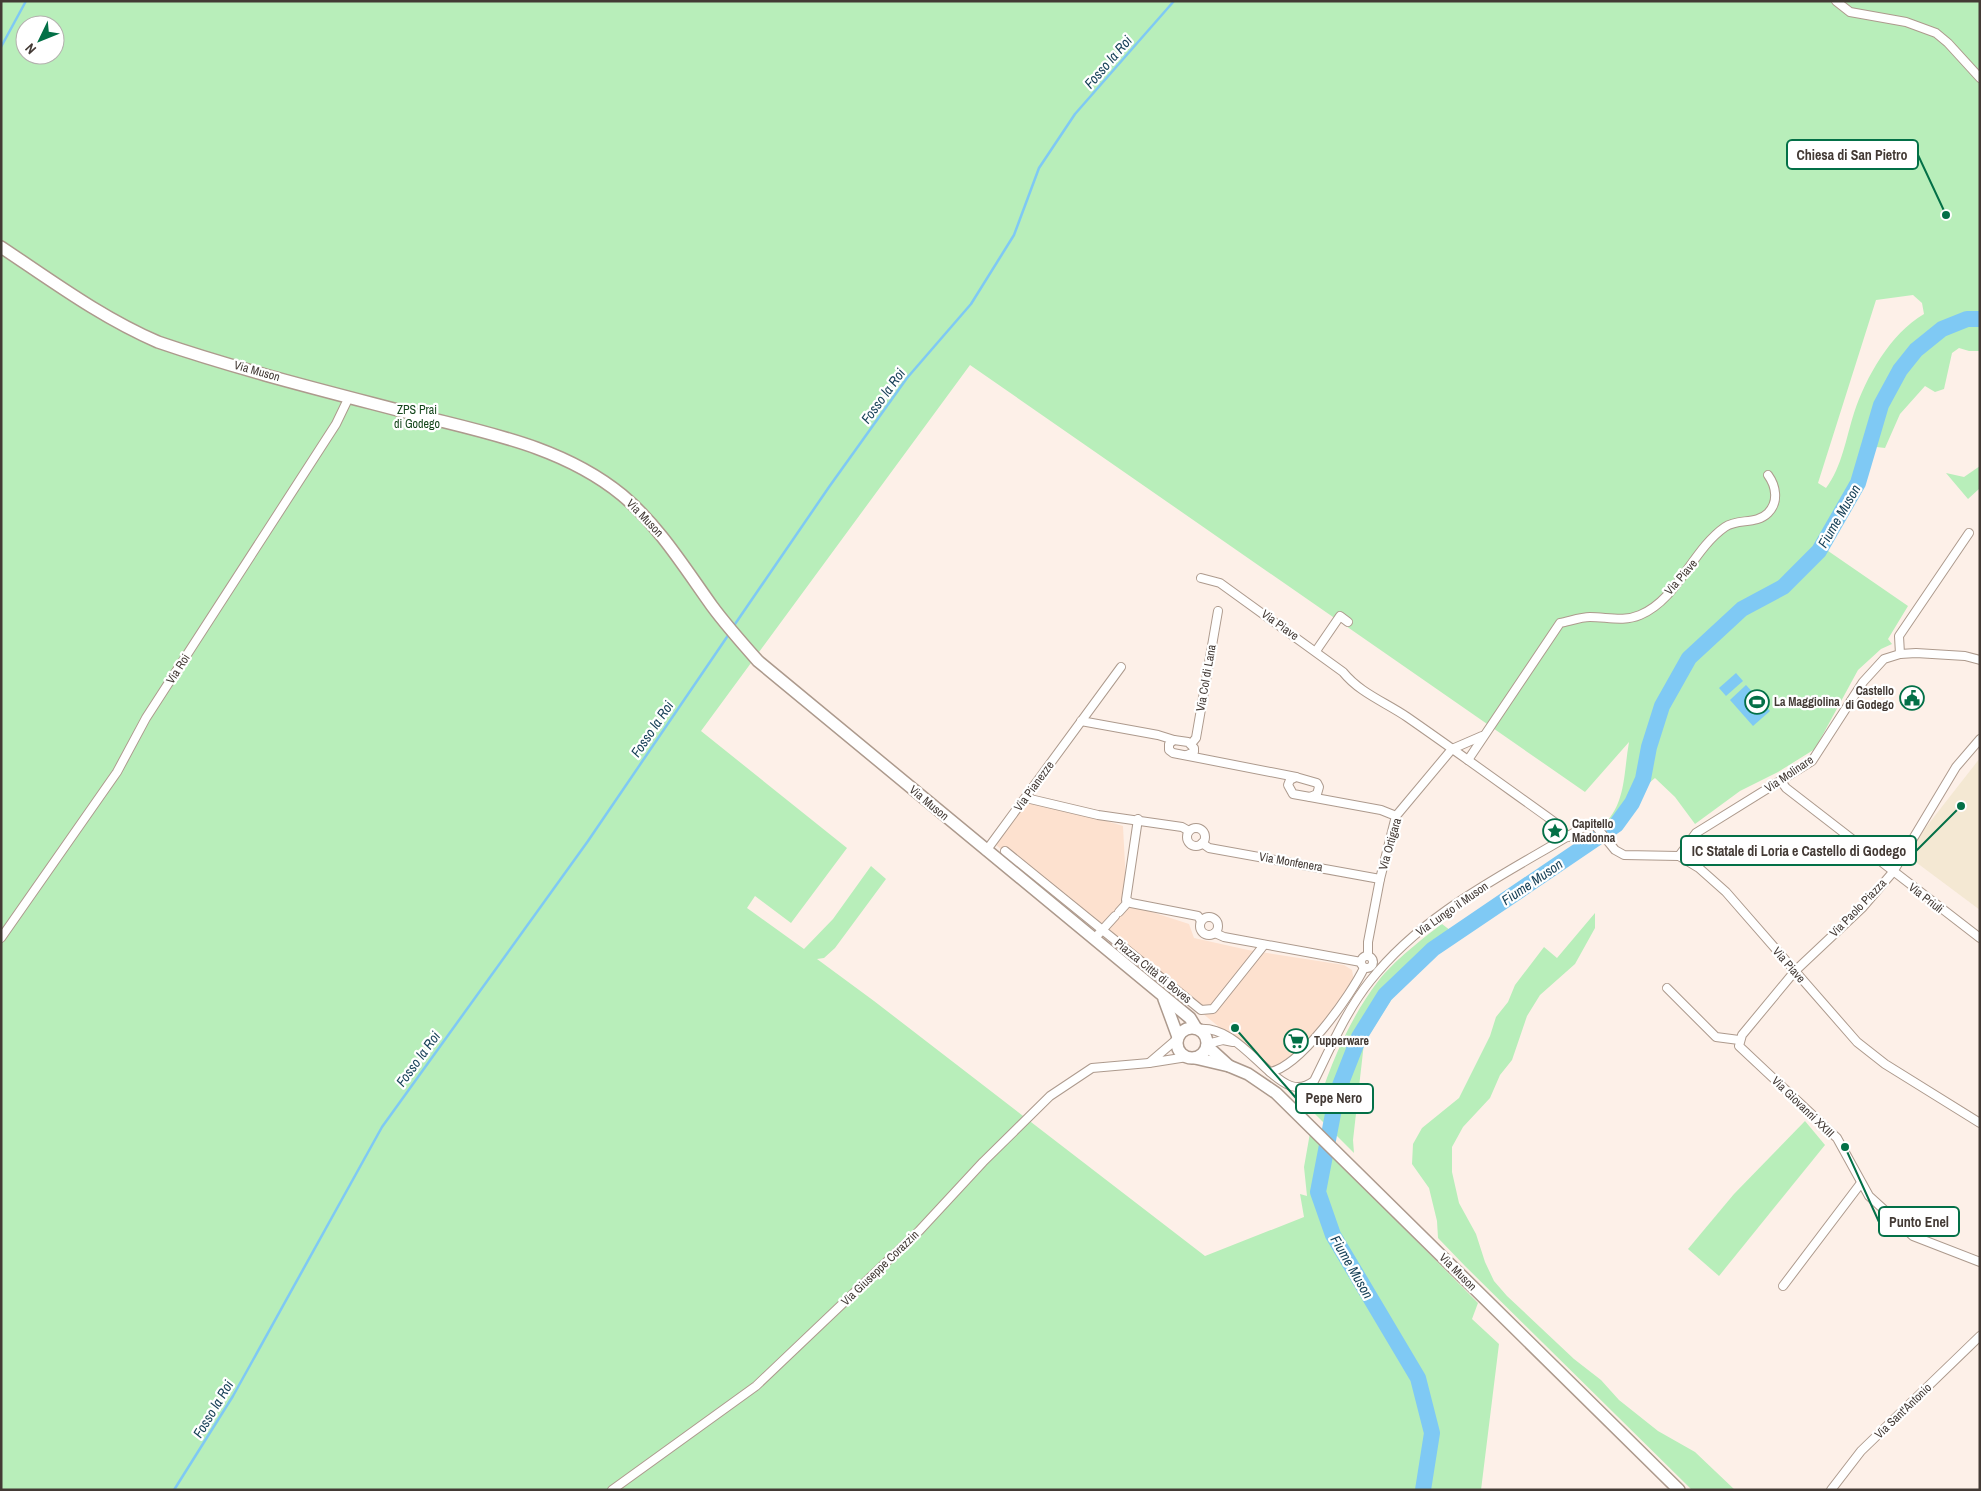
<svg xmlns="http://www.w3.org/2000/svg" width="1981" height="1491" font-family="'Archivo Narrow',sans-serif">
  <rect width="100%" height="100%" fill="#fdf0e8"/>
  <path fill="#fde1cf" d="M1025,796l98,30 4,78 62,20 5,14 54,12 96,15 8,5 2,12 -21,29 -38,44 -15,12 -13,-1 -271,-221z"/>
  <path fill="#f4e8d3" d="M1980,758v152l-75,-56z"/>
  <g fill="#b8eeba" fill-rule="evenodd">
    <path d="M1,1h1979v350h-11l-10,-3 -7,5 -8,36 -9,3 -10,-6 -25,28 -15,34 -17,-2 -20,49 -30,49 90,62 -20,33 4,5 -11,5 -23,21 -43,79 -37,23 -38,19 -45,33 -20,-27 -20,-19 -19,16 -12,29 -9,10 -7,-13c18,-21 16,-51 21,-78l-44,50 -615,-427 -269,366 146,117 -56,75 -36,-27 -8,12 57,41 29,-30 38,-53 15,13 -51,69 -11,10 -7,1 57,42 331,255 99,-39 -4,-23 7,2 -3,-29 6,-34 168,170 -6,16 27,25 -18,146h-1480zM25,25h30v30h-30zM1913,295l9,8 2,11c-34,20 -58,63 -70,99 -8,25 -12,54 -28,75l-8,-5 58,-183z"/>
    <path d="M1980,466v22l-12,11 -22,-26 18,4z"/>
    <path d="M1595,913v15l-20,36 -35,31 -13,21 -15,44 -12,15 -10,23 -27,29 -11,20v25l7,31 17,31 9,28 9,19 13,15 67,63 27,21 18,20 39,31 37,21 40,38h-43l-227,-224 -27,-28 -1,-17 -8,-33 -17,-24 1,-20 9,-16 37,-30 31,-62 6,-19 12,-15 7,-17 29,-38 13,11z"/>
    <path d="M1442,924l13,10 -35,20 -56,89 -11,97 1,13 -39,-39c14,-47 34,-95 64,-134 13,-17 45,-43 63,-56z"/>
    <path d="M1805,1121l20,24 -106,131 -31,-27 46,-55z"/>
  </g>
  <g fill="#7fc9f4">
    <path d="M1736,673l7,8 -17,15 -7,-8z"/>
    <path d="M1746,685l24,26 -17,15 -23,-26z"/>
  </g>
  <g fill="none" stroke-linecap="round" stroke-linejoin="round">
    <g stroke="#7fc9f4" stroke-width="2.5">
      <path d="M1,47l25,-46"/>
      <path d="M733,627l96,-140 78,-109 64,-74 43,-69 25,-67 36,-54 99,-113"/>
      <path d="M174,1490l59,-94 149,-269 206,-286 141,-207"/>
    </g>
    <path stroke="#7fc9f4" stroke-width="16" d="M1423,1490l9,-57 -14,-55 -85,-143 -15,-43 19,-99 22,-56 26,-42 48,-46 183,-124 16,-22 11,-24 6,-32 13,-41 27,-48 53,-49 41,-22 36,-36 39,-68 23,-78 19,-35 16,-20 26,-21 25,-10h13"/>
    <g stroke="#ad9a8d" stroke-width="10">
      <g id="minor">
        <path d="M1836,1l14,11 56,10 30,11 12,10 32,35"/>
        <path d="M1201,578l19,5 123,89c17,21 42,30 64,45 49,34 97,69 146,104l15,16"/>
        <path d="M1316,651l24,-35 8,6"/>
        <path d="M1900,654l-1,-18 70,-103"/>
        <path d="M1081,721l77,14 16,5"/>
        <path d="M1980,739l-24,28 -63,105 -30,35 -68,64 -53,64 -3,11 98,92 32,58 44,40 67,26"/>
        <path d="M1191,744l5,-6 22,-127"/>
        <path d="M1187,755l7,-3v-4l-6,-6 -14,-2 -5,4v6l4,3 123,24"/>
        <path d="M1468,760l92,-137c10,-2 21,-6 30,-6 17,0 34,5 50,-2 38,-16 52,-65 85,-88 13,-9 31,-2 43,-14 11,-11 8,-27 0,-38"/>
        <path d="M1296,777l21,6 2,4 -2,7 -7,3 -17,-3 -5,-9 2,-5z"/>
        <path d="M1781,781l5,7 194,150"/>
        <path d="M1310,797l71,13 15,6"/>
        <path d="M1026,798l72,17 84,12 7,4"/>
        <path d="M1138,819l-12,81 5,3 67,13 3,5"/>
        <circle cx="1196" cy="837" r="9"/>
        <path d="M1202,843l7,5 171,31"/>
        <path d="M986,851l135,-184"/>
        <path d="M1005,851l196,159 12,-1 51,-64"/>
        <path d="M1679,856l17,-23 116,-72 51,-79 21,-23 16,-5 16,-1 49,3 15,4"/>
        <path d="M1119,912l9,-10"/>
        <circle cx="1209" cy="926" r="9"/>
        <path d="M1215,933l9,4 137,25"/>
        <path d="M1,938l116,-166 29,-54 190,-294 13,-27"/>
        <path d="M1094,939l21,-23"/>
        <circle cx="1367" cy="962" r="6"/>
        <path d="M1368,956v-14l12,-63 16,-63 56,-67 30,-13"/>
        <path d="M1667,988l49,49 23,3"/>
        <path d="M1198,1029c29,-3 51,25 72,43 30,-5 81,-77 94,-104"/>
        <path d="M1177,1039l-28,24 38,-6"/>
        <path d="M1207,1044l16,-4 10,2"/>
        <path d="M1270,1072c14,12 27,22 44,9 17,-34 32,-70 56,-100 56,-71 140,-109 215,-155l9,-2 21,26 9,5 55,1 20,12 27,24 131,150 28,22 95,59"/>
        <path d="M1296,1112l12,-21 1,-6"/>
        <path d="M1783,1286l78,-103"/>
        <path d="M612,1490l144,-104 163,-155 64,-69 67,-66 42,-28 57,-5"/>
        <path d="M1831,1490l30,-39 119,-115"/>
      </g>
    </g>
    <g stroke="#ad9a8d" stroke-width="14">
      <g id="secondary">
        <path d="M1,247c51,34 101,71 157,95 82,28 167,49 251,71 73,19 152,32 213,82 37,31 62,72 90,111 14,19 30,37 46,55l432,357 6,10"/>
        <path d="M1164,999l14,38"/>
        <circle cx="1192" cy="1043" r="15"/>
        <path d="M1207,1046l22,20"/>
        <path d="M1195,1058l34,8 19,8 28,19 403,397"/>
      </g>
    </g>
    <use href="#minor" stroke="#fff" stroke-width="8"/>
    <use href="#secondary" stroke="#fff" stroke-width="11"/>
  </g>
  <defs>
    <g id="civic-ring" transform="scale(1.25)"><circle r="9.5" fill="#fff" stroke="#037047" stroke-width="1.5"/><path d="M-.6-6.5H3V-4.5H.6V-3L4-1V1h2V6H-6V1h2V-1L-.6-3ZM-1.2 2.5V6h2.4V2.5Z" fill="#037047"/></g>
    <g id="stadium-ring" transform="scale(1.25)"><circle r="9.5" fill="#fff" stroke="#037047" stroke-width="1.5"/><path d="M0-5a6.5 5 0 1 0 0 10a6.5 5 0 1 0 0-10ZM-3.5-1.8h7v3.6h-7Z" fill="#037047"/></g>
    <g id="sight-ring" transform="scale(1.25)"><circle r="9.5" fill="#fff" stroke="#037047" stroke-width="1.5"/><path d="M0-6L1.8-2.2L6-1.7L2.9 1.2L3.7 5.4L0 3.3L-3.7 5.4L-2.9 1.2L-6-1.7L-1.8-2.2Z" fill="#037047"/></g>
    <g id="supermarket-ring" transform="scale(1.25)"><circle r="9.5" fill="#fff" stroke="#037047" stroke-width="1.5"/><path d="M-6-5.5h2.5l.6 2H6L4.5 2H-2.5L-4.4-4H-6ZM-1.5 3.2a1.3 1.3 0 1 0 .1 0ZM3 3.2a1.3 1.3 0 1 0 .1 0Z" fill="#037047"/></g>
  </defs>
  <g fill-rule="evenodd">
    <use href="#civic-ring" x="1912" y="698"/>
    <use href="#stadium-ring" x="1757" y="702"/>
    <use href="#sight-ring" x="1555" y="831"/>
    <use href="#supermarket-ring" x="1296" y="1041"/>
  </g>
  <g text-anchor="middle" stroke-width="4.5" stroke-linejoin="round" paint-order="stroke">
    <g font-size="12" fill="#433a35" stroke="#fff">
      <text transform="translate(257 371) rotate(16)" y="4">Via Muson</text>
      <text transform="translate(645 518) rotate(46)" y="4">Via Muson</text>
      <text transform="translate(1681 577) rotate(-49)" y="4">Via Piave</text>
      <text transform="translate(1280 625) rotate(36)" y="4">Via Piave</text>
      <text transform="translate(178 669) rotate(-57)" y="4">Via Roi</text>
      <text transform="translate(1206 678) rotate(-80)" y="4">Via Col di Lana</text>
      <text transform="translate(1789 774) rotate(-34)" y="4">Via Molinare</text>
      <text transform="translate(1034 786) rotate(-54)" y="4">Via Pianezze</text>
      <text transform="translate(929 803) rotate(40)" y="4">Via Muson</text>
      <text transform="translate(1390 844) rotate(-74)" y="4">Via Ortigara</text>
      <text transform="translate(1291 862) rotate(10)" y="4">Via Monfenera</text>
      <text transform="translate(1926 898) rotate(38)" y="4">Via Priuli</text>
      <text transform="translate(1858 908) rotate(-46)" y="4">Via Paolo Piazza</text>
      <text transform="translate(1452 909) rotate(-35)" y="4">Via Lungo il Muson</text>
      <text transform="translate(1789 965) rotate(49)" y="4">Via Piave</text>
      <text transform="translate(1153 971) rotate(39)" y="4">Piazza Città di Boves</text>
      <text transform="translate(1803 1107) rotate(44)" y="4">Via Giovanni XXIII</text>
      <text transform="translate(880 1268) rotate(-44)" y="4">Via Giuseppe Corazzin</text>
      <text transform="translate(1458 1272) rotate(45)" y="4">Via Muson</text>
      <text transform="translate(1903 1411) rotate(-44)" y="4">Via Sant'Antonio</text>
    </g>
    <g font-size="12" fill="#14461b" stroke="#fff">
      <text x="417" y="414">ZPS Prai<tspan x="417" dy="14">di Godego</tspan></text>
    </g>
    <g font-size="12" font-weight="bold" fill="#433a35" stroke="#fff" text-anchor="start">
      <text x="1894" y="695" text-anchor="end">Castello<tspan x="1894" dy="14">di Godego</tspan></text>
      <text x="1774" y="706">La Maggiolina</text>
      <text x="1572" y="828">Capitello<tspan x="1572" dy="14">Madonna</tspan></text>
      <text x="1314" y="1045">Tupperware</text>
    </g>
    <g font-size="14" font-style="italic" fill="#194259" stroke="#fff">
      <text transform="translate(1108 62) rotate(-49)" y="5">Fosso la Roi</text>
      <text transform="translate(883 396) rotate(-54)" y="5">Fosso la Roi</text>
      <text transform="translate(1839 516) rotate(-60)" y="5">Fiume Muson</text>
      <text transform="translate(652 729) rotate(-56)" y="5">Fosso la Roi</text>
      <text transform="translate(1532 882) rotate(-34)" y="5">Fiume Muson</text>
      <text transform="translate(418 1059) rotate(-54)" y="5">Fosso la Roi</text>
      <text transform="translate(1352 1267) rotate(60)" y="5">Fiume Muson</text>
      <text transform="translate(213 1409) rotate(-59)" y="5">Fosso la Roi</text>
    </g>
  </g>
  <path fill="none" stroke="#037047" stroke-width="2" d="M1946 215L1918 155M1961 806L1916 851M1235 1028L1296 1098M1845 1147L1879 1222"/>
  <g fill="#037047" stroke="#fff" stroke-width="2">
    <circle cx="1946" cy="215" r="5"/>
    <circle cx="1961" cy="806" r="5"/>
    <circle cx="1235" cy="1028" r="5"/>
    <circle cx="1845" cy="1147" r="5"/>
  </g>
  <g fill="#fff" stroke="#037047" stroke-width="2">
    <rect x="1787" y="140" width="131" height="29" rx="5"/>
    <rect x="1681" y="836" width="235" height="29" rx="5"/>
    <rect x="1296" y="1084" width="77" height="29" rx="5"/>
    <rect x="1879" y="1207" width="80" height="29" rx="5"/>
  </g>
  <g font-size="14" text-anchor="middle" font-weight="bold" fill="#433a35">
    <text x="1852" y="160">Chiesa di San Pietro</text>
    <text x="1799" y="856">IC Statale di Loria e Castello di Godego</text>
    <text x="1334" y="1103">Pepe Nero</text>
    <text x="1919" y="1227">Punto Enel</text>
  </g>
  <rect width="1981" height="1491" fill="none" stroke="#433a35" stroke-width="5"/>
  <g transform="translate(40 40) rotate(227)"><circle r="24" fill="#ffffff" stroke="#b4b0ae"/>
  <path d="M0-4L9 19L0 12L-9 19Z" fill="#037047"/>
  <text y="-8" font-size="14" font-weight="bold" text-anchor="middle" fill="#433a35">N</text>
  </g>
</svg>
